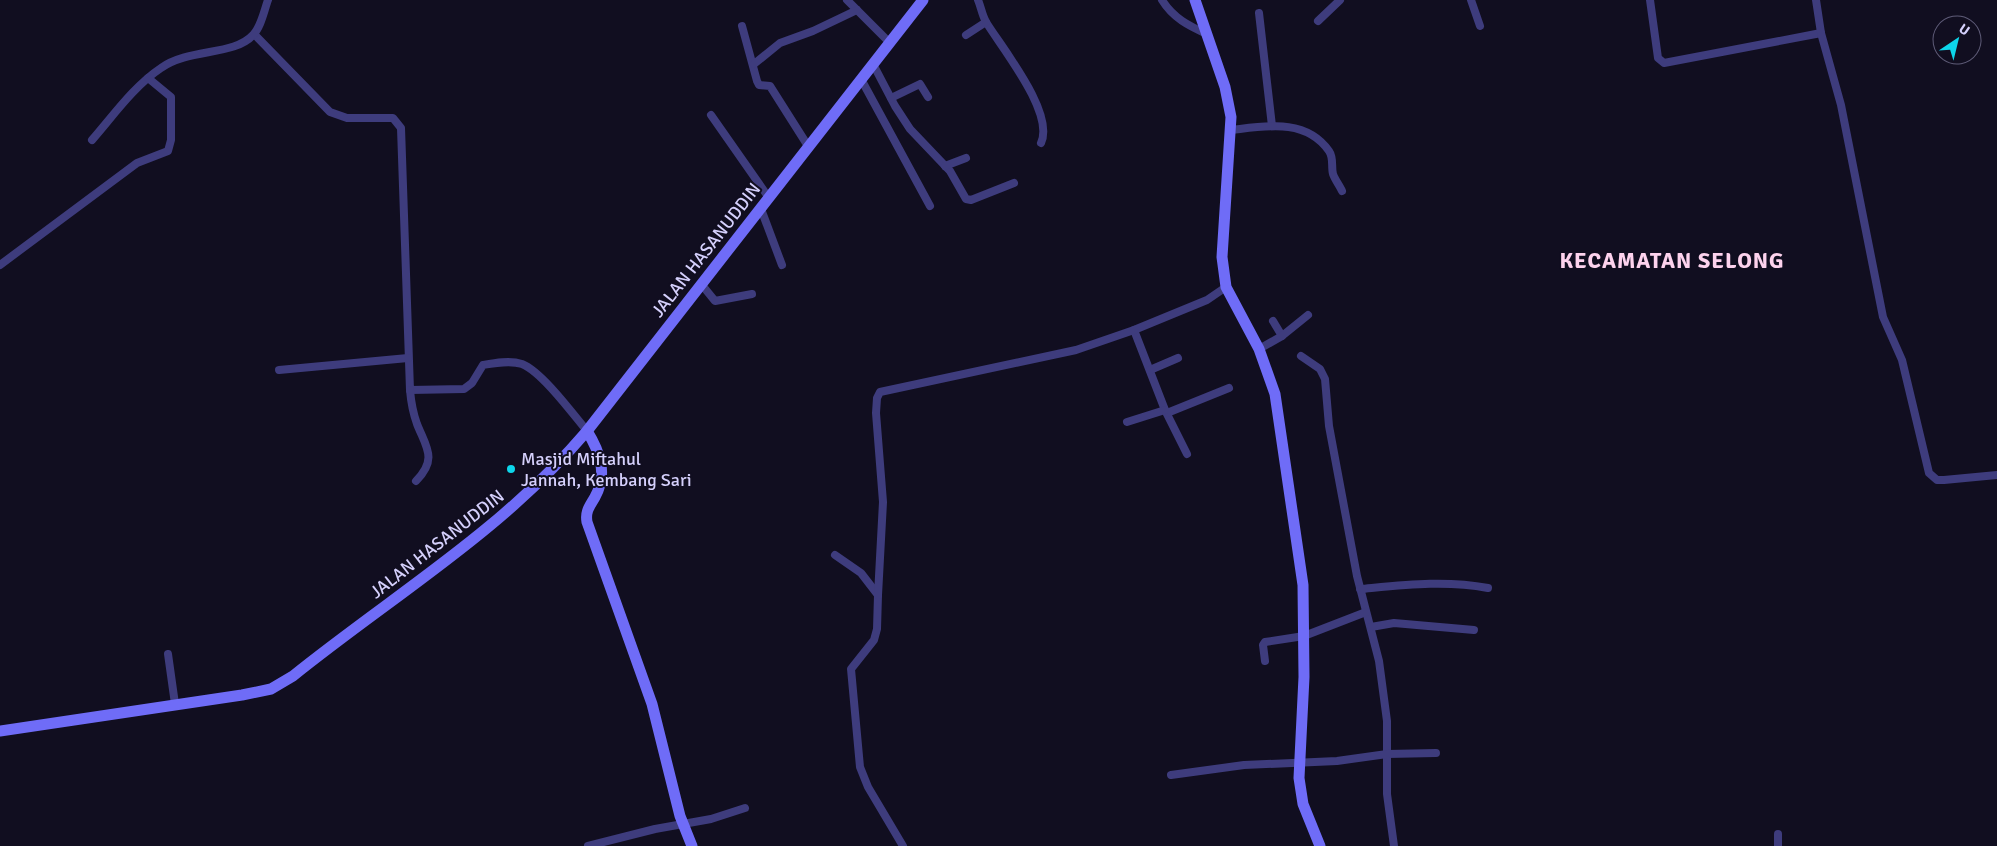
<svg xmlns="http://www.w3.org/2000/svg" width="1997" height="846" font-family="Signika,sans-serif">
  <rect width="100%" height="100%" fill="#110e20"/>
  <g fill="none" stroke-linecap="round" stroke-linejoin="round">
    <g stroke="#3e3c7d" stroke-width="8">
      <path d="M847,0l43,43"/>
      <path d="M978,0c3,7 4,15 8,22 16,26 69,91 55,121"/>
      <path d="M1162,0c11,18 27,26 45,34"/>
      <path d="M1471,0l9,26"/>
      <path d="M1650,0l8,58 6,5 157,-30"/>
      <path d="M1816,0l5,33 20,72 42,212 19,43 27,113 8,7h7l53,-5"/>
      <path d="M1259,13l13,113"/>
      <path d="M1318,21l22,-21"/>
      <path d="M742,26l15,55 2,4 11,1 38,60"/>
      <path d="M254,34l76,78 17,6h46l8,10 9,262 54,-1 8,-6 11,-18c11,-2 27,-5 39,-1 20,8 51,50 65,67"/>
      <path d="M966,35l20,-13"/>
      <path d="M754,64l26,-21 33,-12 44,-21"/>
      <path d="M873,64l22,42 15,23 40,42 16,28 5,1 43,-17"/>
      <path d="M861,79l69,127"/>
      <path d="M891,98l29,-14 8,13"/>
      <path d="M711,115l58,83"/>
      <path d="M1232,130c34,-4 74,-12 97,21 5,7 2,16 4,23 2,6 7,12 9,17"/>
      <path d="M92,140c21,-24 42,-54 69,-72 28,-20 73,-12 92,-33 8,-8 11,-24 15,-35"/>
      <path d="M945,166l21,-8"/>
      <path d="M761,209l21,56"/>
      <path d="M0,265l137,-102 31,-12 3,-11v-43l-23,-19"/>
      <path d="M702,285l13,16 37,-7"/>
      <path d="M1273,321l9,15"/>
      <path d="M1134,330l31,80 22,44"/>
      <path d="M1259,349l23,-13 26,-21"/>
      <path d="M1301,356l19,13 5,10 4,47 28,150 22,85 8,60v73l7,52"/>
      <path d="M279,370l129,-12"/>
      <path d="M1150,370l28,-12"/>
      <path d="M410,390c1,12 3,23 7,34 9,23 21,35 -1,57"/>
      <path d="M1167,413l62,-25"/>
      <path d="M1127,422l38,-12"/>
      <path d="M835,555l26,18 17,22 -1,34 -3,11 -23,29 9,98 8,20 35,59"/>
      <path d="M1360,589c44,-4 85,-9 128,-1"/>
      <path d="M878,595l5,-93 -7,-89 1,-15 3,-6 196,-42 58,-20 73,-30 19,-13"/>
      <path d="M1371,627l23,-4 80,7"/>
      <path d="M168,654l7,50"/>
      <path d="M1265,661l-2,-16 2,-3 39,-6 62,-24"/>
      <path d="M1171,775l73,-10 93,-4 50,-7 49,-1"/>
      <path d="M588,846l67,-17 56,-10 34,-11"/>
      <path d="M1778,846v-12"/>
    </g>
    <g stroke="#6f6cf7" stroke-width="11">
      <path d="M1195,0l30,87 6,30 -9,140 4,30 33,62 16,45 28,191 1,92 -5,101 4,26 17,42"/>
      <path d="M587,431c13,21 21,43 8,66 -5,9 -10,14 -8,25l65,182 28,112 12,30"/>
      <path d="M0,731l242,-36 29,-6 22,-13c102,-82 208,-144 294,-245l336,-431"/>
    </g>
  </g>
  <circle fill="#0dd6eb" stroke="#110e20" stroke-width="2" cx="511" cy="469" r="5"/>
  <g text-anchor="middle" stroke-width="4" stroke-linejoin="round" paint-order="stroke">
    <g font-size="18" fill="#d5d0fc" stroke="#110e20">
      <text transform="translate(706 250) rotate(-52)" y="6">JALAN HASANUDDIN</text>
      <text transform="translate(437 544) rotate(-38)" y="6">JALAN HASANUDDIN</text>
    </g>
    <g font-size="18" fill="#d5d0fc" stroke="#110e20" text-anchor="start">
      <text x="521" y="465">Masjid Miftahul<tspan x="521" dy="21">Jannah, Kembang Sari</tspan></text>
    </g>
    <g font-size="22" font-weight="bold" letter-spacing="1" fill="#fdd2ed" stroke="#110e20">
      <text x="1672" y="268">KECAMATAN SELONG</text>
    </g>
  </g>
  <g transform="translate(1957 40) rotate(35)"><circle r="24" fill="#110e20" stroke="#5f5c78"/>
  <path d="M0-4L9 19L0 12L-9 19Z" fill="#0dd6eb"/>
  <text y="-8" font-size="14" font-weight="bold" text-anchor="middle" fill="#d5d0fc">U</text>
  </g>
</svg>
